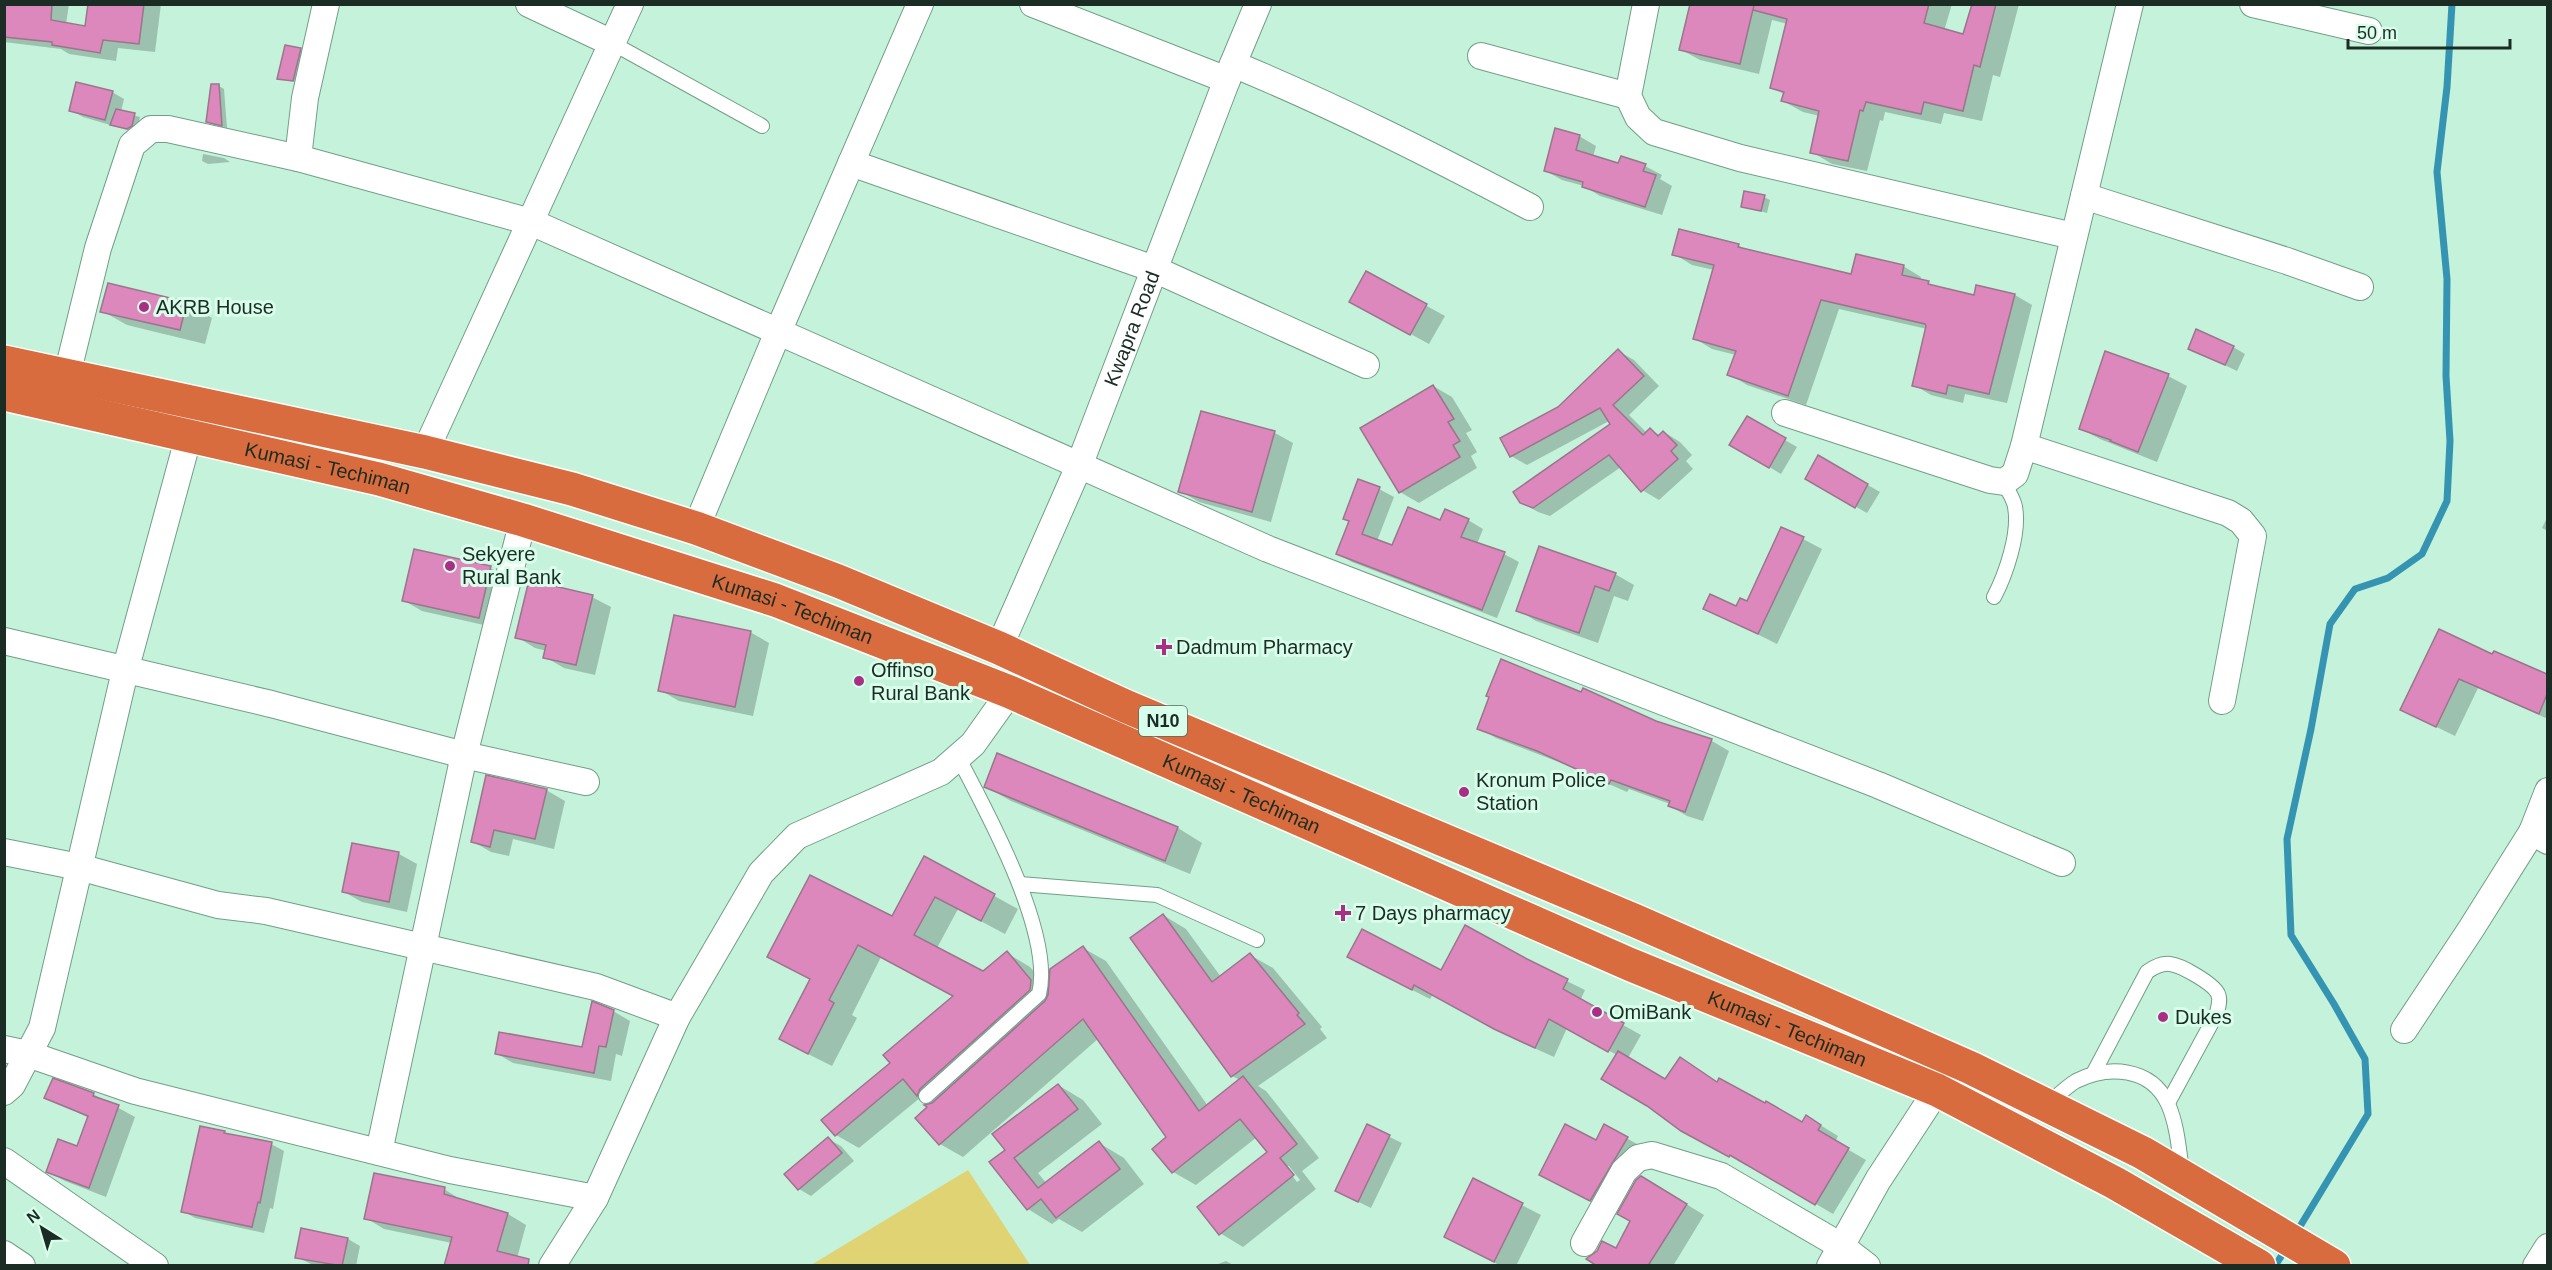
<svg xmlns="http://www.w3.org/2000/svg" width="2552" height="1270" font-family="Arial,sans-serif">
  <rect width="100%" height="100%" fill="#c4f2da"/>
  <path fill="#dfd374" d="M968,1170l62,95h-219z"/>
  <g fill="#0003" fill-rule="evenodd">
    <path d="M4,4h65l-3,20 20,3 4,-23h71l-6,48 -37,-4 -2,13 -47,-7 -8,-5 -57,-7z"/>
    <path d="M1690,4h262l-8,27 20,5 9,-30 -6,-2h52l-19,73 -7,-2 -11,46 -38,-8 -3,11 -56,-12 -2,9 -3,-1 -13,51 -35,-7 -20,-12 8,-36 -17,-4 -20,-11 2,-6 -13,-8 16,-63 -16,-4 -13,54 -59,-14 -20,-11z"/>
    <path d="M300,49l6,4 -7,30 -20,-5z"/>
    <path d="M219,86l5,3 3,39 -19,-7z"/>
    <path d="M112,92l12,7 -3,13 19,5 -3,12 -3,3 -51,-15 -12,-7z"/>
    <path d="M1579,136l17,10 -3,11 26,8 26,1 17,9 -2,4 12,7 -10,29 -62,-19 -16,-10 -22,-6 -16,-9z"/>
    <path d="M203,154l21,4 6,4 -22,2 -6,-3z"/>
    <path d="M1764,197l6,3 -3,13 -24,-7z"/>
    <path d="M1738,245l10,6 104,25 51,-10 18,11 -1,4 17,7 38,9 2,-11 38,9 17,10 -25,98 -42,-9 -2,9 -32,-8 -17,-10 13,-56 -88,-20 -33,96 -59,-20 -18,-11 7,-19 -24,-6 -18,-11 20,-68 -22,-5 -18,-11z"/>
    <path d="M1367,273l78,43 -16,28 -59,-32z"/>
    <path d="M109,285l78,18 25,15 -7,26 -78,-19 -25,-14z"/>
    <path d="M2233,347l12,7 -8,17 -48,-23z"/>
    <path d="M1618,351l16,9 25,26 -30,29 18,18 3,-3 10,5 4,-3 16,10 12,13 -6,6 7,8 -34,31 -17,-10 -21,-23 -71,49 -12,-4 -17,-10 91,-77 -3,-4 -82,44 -16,-9z"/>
    <path d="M2168,376l19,10 -30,76 -57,-23 -19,-10z"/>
    <path d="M1433,386l19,11 20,33 -6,3 11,19 -6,4 6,12 -58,35 -19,-11z"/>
    <path d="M1202,413l73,20 18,10 -22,79 -72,-20 -19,-11z"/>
    <path d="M1747,418l50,29 -16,27 -49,-30z"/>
    <path d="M1819,457l61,35 -13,21 -60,-34z"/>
    <path d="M1379,489l15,8 -17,44 16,6 48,-25 27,-2 15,9 -6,15 27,10 15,8 -22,56 -145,-56 -15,-9z"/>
    <path d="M2548,516v15l-6,-3z"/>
    <path d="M1803,539l19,10 -45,95 -72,-36h32l10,-5z"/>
    <path d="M490,568l19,10 -12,50 -75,-17 -19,-11z"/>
    <path d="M1615,574l19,11 -6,16 -14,-5 -16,47 -62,-22 -18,-11z"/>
    <path d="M592,597l19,10 -16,68 -31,-7 -19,-11 2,-6 -12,-3 -18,-11z"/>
    <path d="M750,632l19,11 -16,73 -74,-15 -19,-11z"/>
    <path d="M2494,653l54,22v44l-70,-31 -23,48 -53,-26 91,-54z"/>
    <path d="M1656,722l56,19 17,10 -26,70 -16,-5 -17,-10v-2l-41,-15 -2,3 -71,-31 -60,-23 -17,-10z"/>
    <path d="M998,755l180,73 24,15 -12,31 -179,-73 -25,-14z"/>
    <path d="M546,790l19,11 -11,48 -41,-10 -4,17 -18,-4 -19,-11z"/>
    <path d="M354,845l45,9 18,10 -10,48 -45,-10 -18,-10z"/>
    <path d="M925,858l93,51 -13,25 -47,-25 -21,39 46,25 24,-20 23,14 20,23 33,-42 23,13 102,145 32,-26 -8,-4 -69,-161 23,14 35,48 29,-22 23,13 49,59 -2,2 7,9 -69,48 8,5 53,67 -17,13 14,18 -73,58 -23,-14 49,-81 -12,-15 -61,48 -23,-13 -4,-35 -70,-99 -136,119 -23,-13 -7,-40 -12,-7 -62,51 -23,-13 56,-72 63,-66 -74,-40 -29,58 5,3 -25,48 -28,-14 8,-72 80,-62zM1285,1166h4l11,14 -3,2z"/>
    <path d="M1526,961l59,29 -5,11 61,34 -13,23 38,22 32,-11 20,14 85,41 4,-7 31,19 -3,6 31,18 -33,54 -85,-50 -1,2 -46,-26 -84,-85 -50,-27 -13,29 -40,-18 -81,-45 -3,5 -63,-32 75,5z"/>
    <path d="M613,1011l17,10 -8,35 -6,-2 -5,27 -98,-18 -17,-10 88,-4z"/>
    <path d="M1058,1085l25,15 19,24 -64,49 9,11 52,-41 25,15 20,26 -62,48 -23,-13 -7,5 -24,-15 -21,-59z"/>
    <path d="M93,1094l42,23 -29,80 -41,-16 -17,-9 30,-24 11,-30 -43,-21z"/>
    <path d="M1367,1126l35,17 -31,65 -35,-17z"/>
    <path d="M1605,1126l39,22 -36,61 -50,-25 38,-42z"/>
    <path d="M201,1128l70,16 13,7 -11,58 -3,-1 -6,25 -69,-15 -12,-7z"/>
    <path d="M828,1139l13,7 13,15 -43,35 -12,-7z"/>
    <path d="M1473,1180l68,35 -25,51h-15l-55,-29z"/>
    <path d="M1660,1188l44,27 -31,51h-73l17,-16z"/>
    <path d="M444,1189l19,12 45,13 18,11 -10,37 -64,-19 -68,-14 -18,-11z"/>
    <path d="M348,1239l12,7 -4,20h-41l-18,-9z"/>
    <path d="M1226,1261l9,5h-22z"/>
  </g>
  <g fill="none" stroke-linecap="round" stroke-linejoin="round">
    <g stroke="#3594b2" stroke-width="7">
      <path d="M2296,1233l72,-119 -3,-55 -31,-55 -43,-69 -4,-96 24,-110 19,-105 25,-35 33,-11 34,-24 25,-53 3,-60 -4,-65 1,-97 -10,-107 10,-85 5,-83"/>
      <path d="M2275,1266l12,-19"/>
    </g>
  </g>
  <g fill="#dc88bd" stroke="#9b758b" stroke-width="1.5">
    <path d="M4,4h48l-1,16 34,6 3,-22h56l-5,40 -36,-4 -3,13 -48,-8v-3l-48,-5z"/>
    <path d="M1690,4h239l-5,19 39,11 9,-30h24l-16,63 -6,-2 -11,46 -39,-9 -3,12 -55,-12 -3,9 -3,-1 -12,51 -38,-8 9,-42 -38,-10 3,-9 -14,-4 17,-69 -34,-9 1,-5 -14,59 -61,-14z"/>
    <path d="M285,45l16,3 -8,33 -16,-2z"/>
    <path d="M76,82l37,9 -8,29 -36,-9z"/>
    <path d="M211,84h8l3,42 -16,-4z"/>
    <path d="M116,109l19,4 -3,13 -5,3 -17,-4z"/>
    <path d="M1555,128l25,7 -4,15 42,13 3,-7 25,8 -3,7 13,4 -11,32 -63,-20 1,-5 -39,-11z"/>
    <path d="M1744,191l21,4 -4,16 -20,-4z"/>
    <path d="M1679,229l60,15 -1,3 113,27 5,-20 48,11 -2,10 27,6 -1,3 46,11 2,-10 39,9 -26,100 -41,-9 -2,9 -34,-8 14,-60 -1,-2 -104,-24 -33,96 -61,-21 9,-24 -43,-12 21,-74 -42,-10z"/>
    <path d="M1366,271l61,33 -17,31 -61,-33z"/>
    <path d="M108,283l79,19 -7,28 -80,-18z"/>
    <path d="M2196,329l38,17 -9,19 -37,-16z"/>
    <path d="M1618,349l26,27 -31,29 30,30 7,-7 8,8 5,-5 14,14 -6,6 7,8 -37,33 -32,-37 -76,53 -13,-5 -7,-11 97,-68 -10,-16 -90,49 -10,-19 58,-31z"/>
    <path d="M2105,351l64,23 -31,78 -28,-11 1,-1 -32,-11z"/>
    <path d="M1433,385l21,34 -6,3 12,19 -7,4 7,12 -61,36 -39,-65z"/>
    <path d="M1201,411l74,20 -23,81 -74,-20z"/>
    <path d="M1747,416l39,22 -17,30 -40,-23z"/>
    <path d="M1818,455l50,29 -13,24 -50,-29z"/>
    <path d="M1358,479l22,8 -18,47 30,11 16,-38 32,13 5,-11 24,10 -8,18 44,15 -23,58 -146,-56 13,-33 -6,-2z"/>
    <path d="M1781,527l23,10 -46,97 -55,-25 7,-15 26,12 4,-8 7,3z"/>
    <path d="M1539,546l77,27 -7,18 -14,-5 -16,47 -63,-22z"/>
    <path d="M414,549l77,17 -12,52 -77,-17z"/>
    <path d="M529,580l64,15 -17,70 -33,-7 3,-13 -31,-7z"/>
    <path d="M674,615l77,16 -16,76 -77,-16z"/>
    <path d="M2439,629l53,25 2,-3 53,23v20l-8,20 -80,-35 -23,48 -36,-17z"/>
    <path d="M1501,659l80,33 2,-4 73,33 56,18 -27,73 -17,-6 2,-5 -59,-21 -2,4 -72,-33 -60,-22 12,-32 -3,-1z"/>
    <path d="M997,753l181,74 -13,34 -181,-74z"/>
    <path d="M486,775l61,14 -12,50 -41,-9 -4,17 -19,-5z"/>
    <path d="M352,843l47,9 -10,50 -47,-10z"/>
    <path d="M924,856l71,38 -14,27 -46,-24 -21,38 69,36 24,-20 24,29 -1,10 -110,99 -3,7 -14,-17 -68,57 -14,-16 69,-57 -7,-8 70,-59 -95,-51 -29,55 5,3 -26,51 -29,-15 31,-60 -43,-22 43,-82 82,41z"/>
    <path d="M1163,914l49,68 38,-29 49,60 -2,2 8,9 -74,53 -101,-139z"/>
    <path d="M1465,925l62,34 41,20 -5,10 61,34 -16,29 -59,-33 -14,29 -41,-19 -80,-44 -2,5 -65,-33 15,-28 79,41z"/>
    <path d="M1083,946l116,165 44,-35 54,68 -17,14 14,17 -75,60 -22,-28 70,-55 -27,-33 -68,54 -20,-24 14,-12 -83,-118 -144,126 -24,-27 12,-11 -3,-2 8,-2 113,-102 3,-6 2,-26z"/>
    <path d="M592,1001l22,9 -8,37 -7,-1 -5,27 -99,-19 4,-22 83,15z"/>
    <path d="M1618,1051l47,28 15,-22 37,25 2,-4 46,25 1,-2 36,21 4,-7 15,10 -3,5 31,18 -34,57 -85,-50 -1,2 -48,-26 -34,-25 -46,-27z"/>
    <path d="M53,1078l41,15 -1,3 26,9 -30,83 -43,-16 12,-33 19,7 11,-30 -44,-18z"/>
    <path d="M1058,1084l20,25 -64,49 24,30 61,-47 21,28 -64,49 -15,-19 -14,11 -38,-48 16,-12 -13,-16z"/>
    <path d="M1367,1124l23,11 -32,67 -23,-11z"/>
    <path d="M1565,1124l31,16 8,-16 24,13 -38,64 -51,-26z"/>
    <path d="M200,1126l25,5 -1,2 48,9 -12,61 -2,-1 -6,25 -71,-15z"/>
    <path d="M828,1137l14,16 -44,37 -14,-16z"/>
    <path d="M374,1173l71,14 -1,7 64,19 -11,38 32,8 -1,7h-84l8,-29 -88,-18z"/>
    <path d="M1641,1176l46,28 -38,60 4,2h-56l-11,-7 11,-8 5,-10 14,7 14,-27 -13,-7 19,-34z"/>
    <path d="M1473,1178l50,25 -29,59 -50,-25z"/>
    <path d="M301,1228l47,10 -6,28 -47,-8z"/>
  </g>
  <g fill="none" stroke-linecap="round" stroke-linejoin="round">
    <g stroke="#729e88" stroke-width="16">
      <g id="lane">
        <path d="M612,43l150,83"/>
        <path d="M1994,597c12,-23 26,-64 21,-90 -1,-8 -8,-17 -11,-25"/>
        <path d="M1020,884l137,11 100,45"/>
        <path d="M2093,1074l54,-102c7,-5 14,-9 23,-8 11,1 44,20 48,30 3,6 0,13 -1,19l-49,90"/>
        <path d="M926,1096l113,-102c15,-60 -52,-182 -81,-237"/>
        <path d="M2047,1105c9,-8 19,-18 29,-24 32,-16 75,-14 92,23 9,20 11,45 14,68"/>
      </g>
    </g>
    <g stroke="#729e88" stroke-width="28">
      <g id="street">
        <path d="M529,4l83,39"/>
        <path d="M1033,4l194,76"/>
        <path d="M1646,4l-18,92 10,21 16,15 86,26 333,78"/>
        <path d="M2253,4l116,27"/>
        <path d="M1481,56l147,40"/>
        <path d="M1233,64c102,42 200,92 297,143"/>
        <path d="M298,158l7,-60 21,-94"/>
        <path d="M851,163l303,106 212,96"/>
        <path d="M2084,196l203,65 73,26"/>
        <path d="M67,375l31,-127 34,-103 19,-16h17l130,29 233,64 737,327 610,236 184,78"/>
        <path d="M1785,413l205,67 14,2 11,-8 9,-28 106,-442"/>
        <path d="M2024,446l204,67 13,8 12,15 -31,165"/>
        <path d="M425,452l205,-448"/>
        <path d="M696,528l82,-196 142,-328"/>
        <path d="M4,641l267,63 193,51 122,27"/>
        <path id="s1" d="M999,648l80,-182 154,-402 25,-60"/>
        <path d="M2548,791l-16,41 16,9"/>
        <path d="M4,852l75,15 139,38 48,6 330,76 81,30"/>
        <path d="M2404,1030l67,-101 61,-97"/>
        <path d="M4,1049l24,5 107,37 315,79 145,28"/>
        <path d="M4,1092l8,-7 30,-57 83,-357 64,-236 15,-32"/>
        <path d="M379,1152l85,-397 59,-235"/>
        <path d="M4,1161l151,105"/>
        <path d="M1584,1243l40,-72 14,-13 14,-3 69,21 120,70 26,20"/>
        <path d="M4,1254l18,12"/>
        <path d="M552,1266l43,-68 82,-181 84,-144 36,-37 144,-64 32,-28 37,-52"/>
        <path d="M1830,1266l48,-86 59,-90"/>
        <path d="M2536,1266l12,-19"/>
      </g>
    </g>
    <g stroke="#fff" stroke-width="36">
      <g id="highway">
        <path d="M4,362l421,90 147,37 124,39 142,53 161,67 126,58 511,215 335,147 172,85 191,113"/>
        <path id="s2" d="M4,394l375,85 144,41 252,80 235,92 619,272 308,126 178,93 144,83"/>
      </g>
    </g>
    <use href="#lane" stroke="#fff" stroke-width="14"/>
    <use href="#street" stroke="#fff" stroke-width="26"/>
    <use href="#highway" stroke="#d96c3e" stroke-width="33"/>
  </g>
  <g fill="#a82f84" stroke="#d8fdea" stroke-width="2">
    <circle cx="144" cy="307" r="6"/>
    <circle cx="450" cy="566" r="6"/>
    <path d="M1161 638h6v6h6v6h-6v6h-6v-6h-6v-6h6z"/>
    <circle cx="859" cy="681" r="6"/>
    <circle cx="1464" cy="792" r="6"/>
    <path d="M1340 904h6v6h6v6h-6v6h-6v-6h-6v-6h6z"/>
    <circle cx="1597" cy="1012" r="6"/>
    <circle cx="2163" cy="1017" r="6"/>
  </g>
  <g text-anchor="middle" stroke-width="6" stroke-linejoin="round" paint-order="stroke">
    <rect fill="#d8fdea" stroke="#546b5f" stroke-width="1.5" x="1139" y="706" width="48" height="30" rx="4.5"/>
    <g font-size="18" font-weight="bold" fill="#1b2c24">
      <text x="1163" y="727">N10</text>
    </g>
    <g font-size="20" fill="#1b2c24" stroke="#d8fdea" text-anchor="start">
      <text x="156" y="314">AKRB House</text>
      <text x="462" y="561">Sekyere<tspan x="462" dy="23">Rural Bank</tspan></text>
      <text x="1176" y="654">Dadmum Pharmacy</text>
      <text x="871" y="677">Offinso<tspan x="871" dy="23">Rural Bank</tspan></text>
      <text x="1476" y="787">Kronum Police<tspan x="1476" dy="23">Station</tspan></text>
      <text x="1355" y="920">7 Days pharmacy</text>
      <text x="1609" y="1019">OmiBank</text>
      <text x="2175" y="1024">Dukes</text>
    </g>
    <g font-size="20" fill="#1b2c24" stroke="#d8fdea">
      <text dy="7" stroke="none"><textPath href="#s1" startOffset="346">Kwapra Road</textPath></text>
      <text dy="7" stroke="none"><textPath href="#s2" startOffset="332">Kumasi - Techiman</textPath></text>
      <text dy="7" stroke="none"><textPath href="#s2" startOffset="818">Kumasi - Techiman</textPath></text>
      <text dy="7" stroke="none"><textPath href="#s2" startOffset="1304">Kumasi - Techiman</textPath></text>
      <text dy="7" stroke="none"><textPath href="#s2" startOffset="1898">Kumasi - Techiman</textPath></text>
    </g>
  </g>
  <rect width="2552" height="1270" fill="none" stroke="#1b2c24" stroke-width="12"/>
  <g transform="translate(42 1228) rotate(323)" stroke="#d8fdea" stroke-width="4.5" paint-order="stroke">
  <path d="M0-4.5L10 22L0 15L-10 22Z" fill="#1b2c24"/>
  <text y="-9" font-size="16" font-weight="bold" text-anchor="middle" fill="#1b2c24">N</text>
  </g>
  <path d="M2348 39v9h162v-9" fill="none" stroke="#1b2c24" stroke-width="3"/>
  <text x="2357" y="39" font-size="18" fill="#1b2c24" stroke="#d8fdea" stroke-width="4.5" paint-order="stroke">50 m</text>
</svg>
